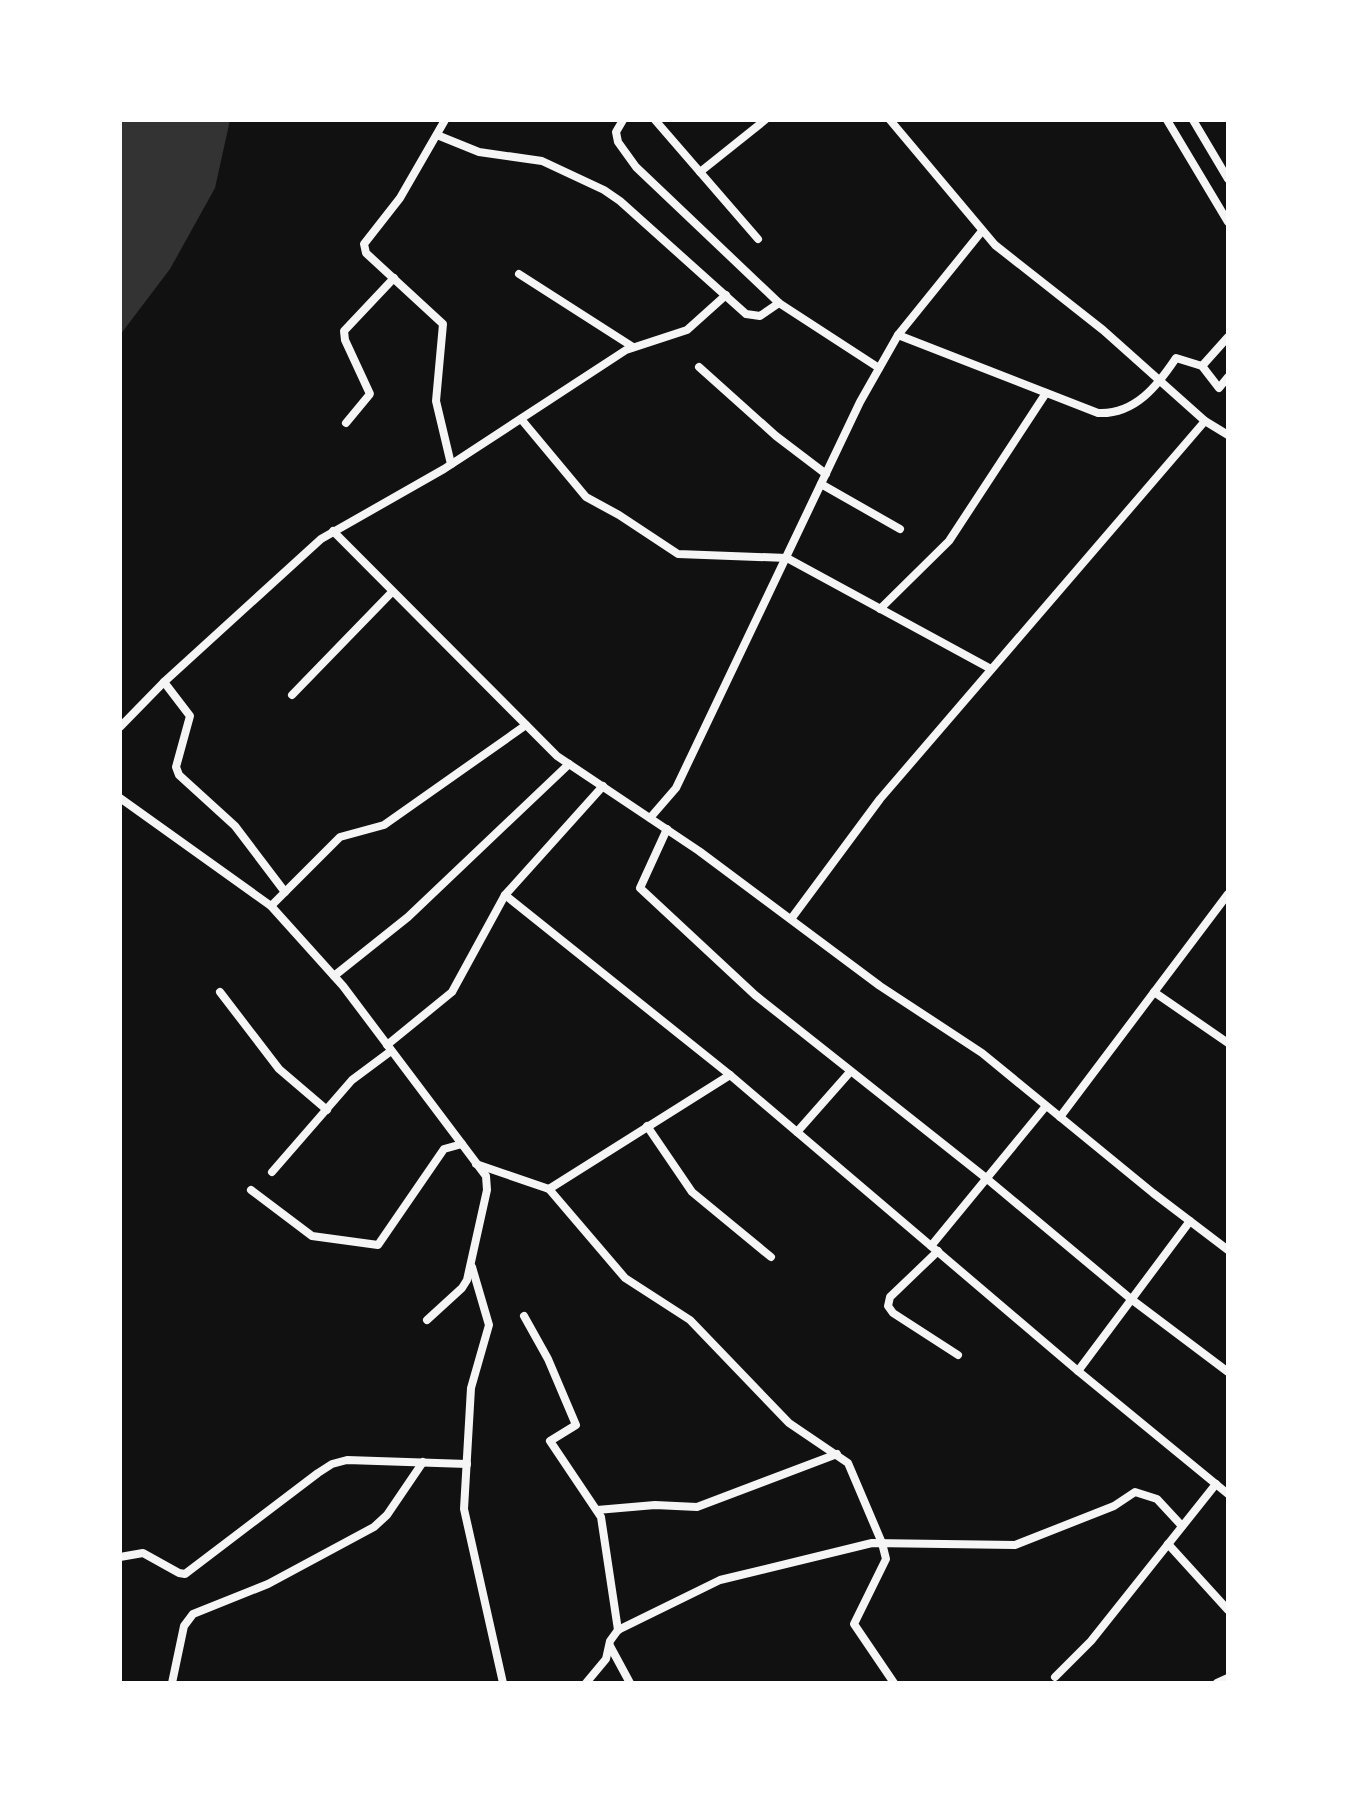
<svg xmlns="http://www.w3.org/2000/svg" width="1348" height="1803" font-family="'PT Sans',sans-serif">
  <rect width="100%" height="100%" fill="#111"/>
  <path fill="#333" d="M120,120h110l-15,68 -45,81 -50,66z"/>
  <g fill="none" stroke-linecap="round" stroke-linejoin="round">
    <g stroke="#f5f5f5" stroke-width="8">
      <path d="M445,120l-45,78 -36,46 2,9 77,71 -7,77 15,63"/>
      <path d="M623,120l-7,12 2,10 18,25 143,136 100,65"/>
      <path d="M655,120l103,119"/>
      <path d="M890,120l105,125 108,85 102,91 23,14"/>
      <path d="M1167,120l61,102"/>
      <path d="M1193,120l35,59"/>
      <path d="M437,135l42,17 63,9 62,29 16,11 126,113 14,2 19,-13"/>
      <path d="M700,172l65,-52"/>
      <path d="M519,274l114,73"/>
      <path d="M898,335l200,78c37,2 60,-28 78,-55l26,8 17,22 9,-11"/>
      <path d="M1202,366l26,-29"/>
      <path d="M699,367l77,69 50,38"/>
      <path d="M521,419l65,78 33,18 59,39 109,4 204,111"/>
      <path d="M346,423l24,-29 -25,-54 -1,-9 50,-53"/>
      <path d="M821,484l79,45"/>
      <path d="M333,531l224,225 142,95 181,135 102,67 171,140 75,57"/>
      <path d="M880,609l69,-68 97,-148"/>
      <path d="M164,682l26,34 -14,51 3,8 56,51 50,66"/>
      <path d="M292,695l100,-103"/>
      <path d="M120,727l44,-45 157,-143 123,-70 182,-119 61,-20 39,-35"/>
      <path d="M120,798l151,108 72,80 143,190 1,14 -20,90 -5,8 -35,32"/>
      <path d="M650,818l26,-30 184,-386 38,-67 84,-104"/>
      <path d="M667,829l-27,59 115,107 231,183 145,121 97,73"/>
      <path d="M505,895l225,180 348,296 150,123"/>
      <path d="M271,906l69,-69 44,-12 142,-100"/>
      <path d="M791,919l89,-120 325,-378"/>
      <path d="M334,976l74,-59 161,-153"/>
      <path d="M220,992l59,77 48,41"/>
      <path d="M1154,992l74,51"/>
      <path d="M387,1045l65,-53 53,-97 98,-109"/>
      <path d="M1060,1117l168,-223"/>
      <path d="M647,1126l45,66 79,65"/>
      <path d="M797,1132l53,-60"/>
      <path d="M476,1164l73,25 76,89 65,42 99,103 59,40 34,80 4,16 -32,65 40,59"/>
      <path d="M272,1172l80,-92 39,-29"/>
      <path d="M549,1189l181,-114"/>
      <path d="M251,1190l61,46 66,9 66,-96 18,-5"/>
      <path d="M931,1246l115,-140"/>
      <path d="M938,1251l-48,46 -2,9 5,7 65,42"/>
      <path d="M472,1267l17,58 -18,63 -7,121 39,174"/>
      <path d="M524,1316l24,43 28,66 -26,16 51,76 17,113"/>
      <path d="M1078,1371l112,-150"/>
      <path d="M597,1510l58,-5 42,2 140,-53"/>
      <path d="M1168,1544l60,66"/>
      <path d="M120,1557l23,-4 36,20 6,1 133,-101 14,-9 15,-4 120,4"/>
      <path d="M610,1646l20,37"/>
      <path d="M1055,1677l36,-36 125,-157"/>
      <path d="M172,1683l12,-57 9,-12 75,-30 106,-57 13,-12 36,-53"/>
      <path d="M586,1683l20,-24 4,-18 8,-11 102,-50 152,-37 143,2 99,-39 21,-14 22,7 25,27"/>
      <path d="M1217,1683l11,-5"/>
    </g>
  </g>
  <rect width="1348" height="1803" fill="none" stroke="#ffffff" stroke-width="244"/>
</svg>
